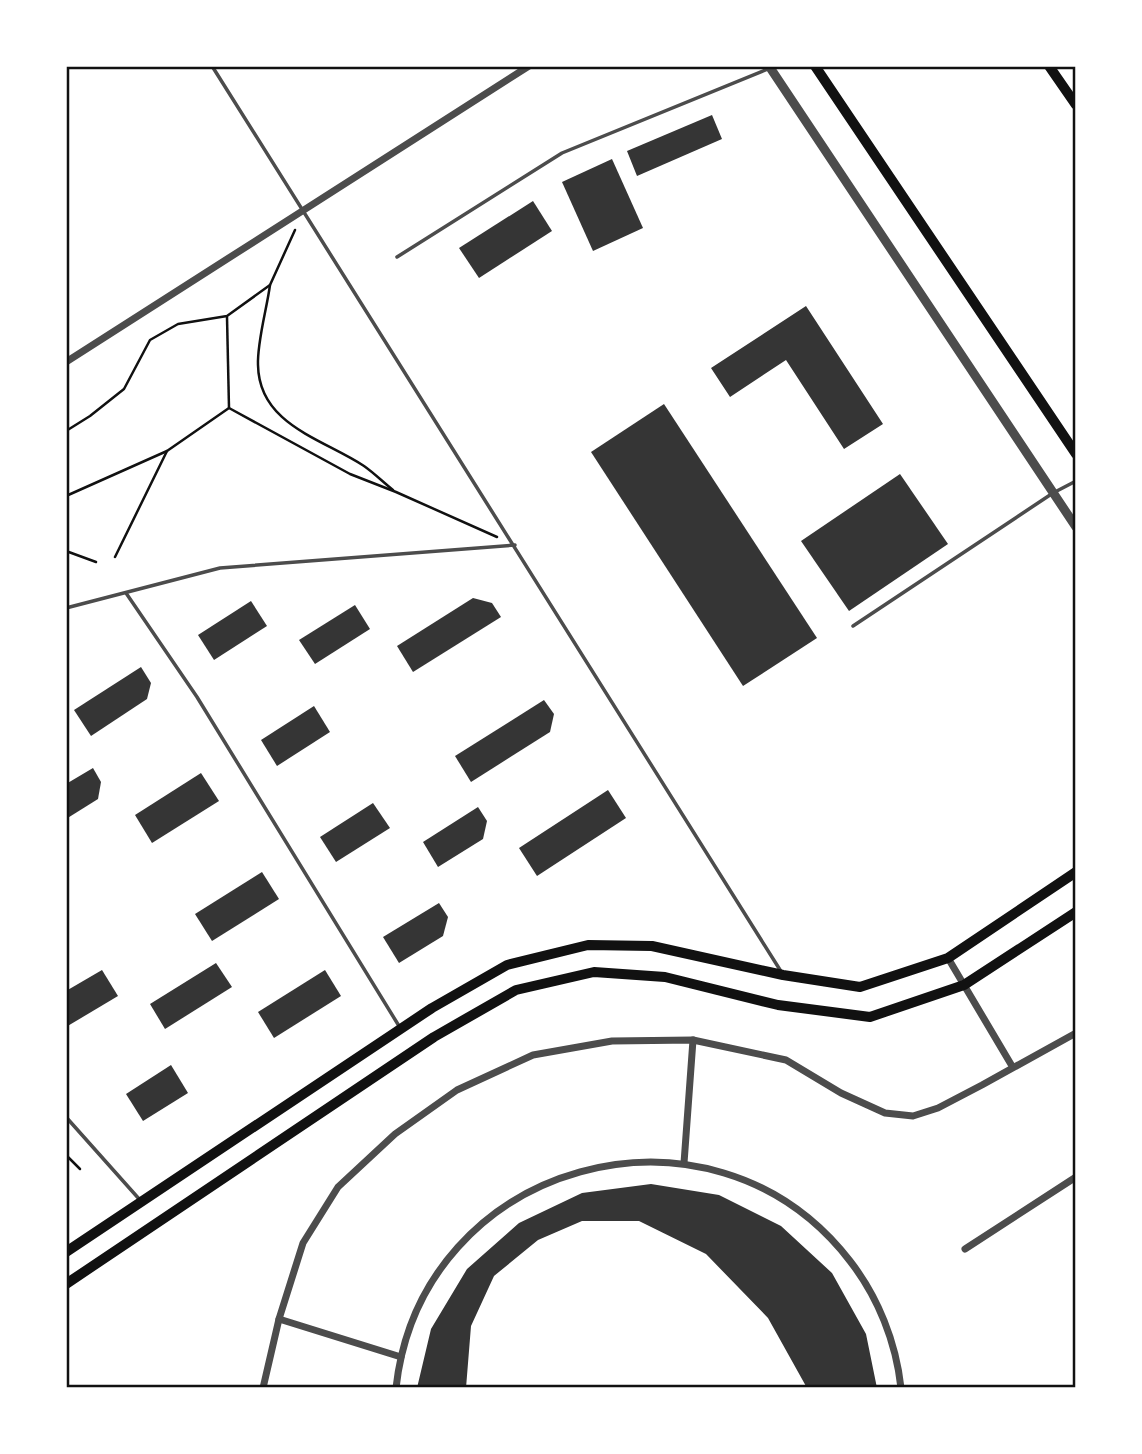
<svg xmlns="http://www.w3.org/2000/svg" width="1142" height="1454" font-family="'Fira Sans',sans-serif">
  <rect width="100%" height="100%" fill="#fff"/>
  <g fill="#353535">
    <path d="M712,115l10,24 -85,37 -10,-25z"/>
    <path d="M612,159l31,69 -50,23 -31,-69z"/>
    <path d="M533,201l19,30 -73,47 -20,-30z"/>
    <path d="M806,306l77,118 -39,25 -58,-89 -56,37 -19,-29z"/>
    <path d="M664,404l153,234 -74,48 -152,-234z"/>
    <path d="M900,474l48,70 -99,67 -48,-70z"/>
    <path d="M473,598l19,5 9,14 -88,55 -16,-26z"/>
    <path d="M251,601l16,25 -53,34 -16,-25z"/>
    <path d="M355,605l15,24 -55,35 -16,-24z"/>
    <path d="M141,667l10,16 -4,16 -56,37 -17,-26z"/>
    <path d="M544,700l10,14 -4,18 -79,50 -16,-26z"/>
    <path d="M314,706l16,26 -53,34 -16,-26z"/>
    <path d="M93,768l8,14 -3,17 -32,20v-35z"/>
    <path d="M201,773l18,28 -67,42 -17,-28z"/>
    <path d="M608,790l18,28 -89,58 -18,-28z"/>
    <path d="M373,803l17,25 -54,34 -16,-25z"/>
    <path d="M478,807l9,14 -4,18 -45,28 -15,-25z"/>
    <path d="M262,872l17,27 -67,42 -17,-27z"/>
    <path d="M439,903l9,14 -5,19 -44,27 -16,-26z"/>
    <path d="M216,963l16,24 -67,42 -15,-25z"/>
    <path d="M102,970l16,26 -52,31v-36z"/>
    <path d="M325,970l16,26 -67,42 -16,-26z"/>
    <path d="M171,1065l17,28 -45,28 -17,-27z"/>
    <path d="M651,1184l68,11 62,31 51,47 34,61 11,54h-70l-39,-70 -62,-64 -67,-33h-57l-44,19 -44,36 -23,50 -5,62h-49l14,-59 36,-60 52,-46 63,-30z"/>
  </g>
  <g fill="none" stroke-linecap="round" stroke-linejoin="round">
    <g stroke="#111" stroke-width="2.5">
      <path d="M270,285c-3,23 -13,57 -12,80 1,60 65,74 106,101 10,7 19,16 29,24"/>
      <path d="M227,317l2,91"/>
      <path d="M66,431l24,-15 34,-27 26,-49 28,-16 49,-8 43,-31 25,-55"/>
      <path d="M66,496l101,-45 62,-43 121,66 46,18 101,45"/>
      <path d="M66,551l30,11"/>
      <path d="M115,557l52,-106"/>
      <path d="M66,1155l14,14"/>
    </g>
    <g stroke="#4c4c4c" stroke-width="3.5">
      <path d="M212,66l570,907"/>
      <path d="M397,257l165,-104 206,-84"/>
      <path d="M126,593l71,104 202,329"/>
      <path d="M66,608l154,-40 295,-23"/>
      <path d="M853,626l200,-133 23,-12"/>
      <path d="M66,1117l74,83"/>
    </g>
    <g stroke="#4c4c4c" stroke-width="7">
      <path d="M66,362l463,-296"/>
      <path d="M948,958l64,108"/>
      <path d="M684,1163l9,-123"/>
      <path d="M965,1249l111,-72"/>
      <path d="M279,1319l122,38"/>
      <path d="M263,1388l16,-69 24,-76 35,-56 57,-53 62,-44 76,-35 79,-14 81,-1 93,20 55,33 44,20 28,3 25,-8 44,-23 94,-52"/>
      <path d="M396,1388c25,-227 315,-307 454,-127 28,36 46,81 51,127"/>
    </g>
    <path stroke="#4c4c4c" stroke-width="9" d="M769,66l307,461"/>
    <g stroke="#111" stroke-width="10">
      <path d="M815,66l261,388"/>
      <path d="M1049,66l27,39"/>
      <path d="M66,1252l366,-244 75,-43 81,-20 64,1 131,29 77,12 88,-29 128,-86"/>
      <path d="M66,1284l368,-247 82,-47 78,-18 71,5 113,28 92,12 94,-32 112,-73"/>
    </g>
  </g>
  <rect width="1142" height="1454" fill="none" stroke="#ffffff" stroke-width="136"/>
  <rect x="68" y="68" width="1006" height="1318" fill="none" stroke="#111" stroke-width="2.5"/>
</svg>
